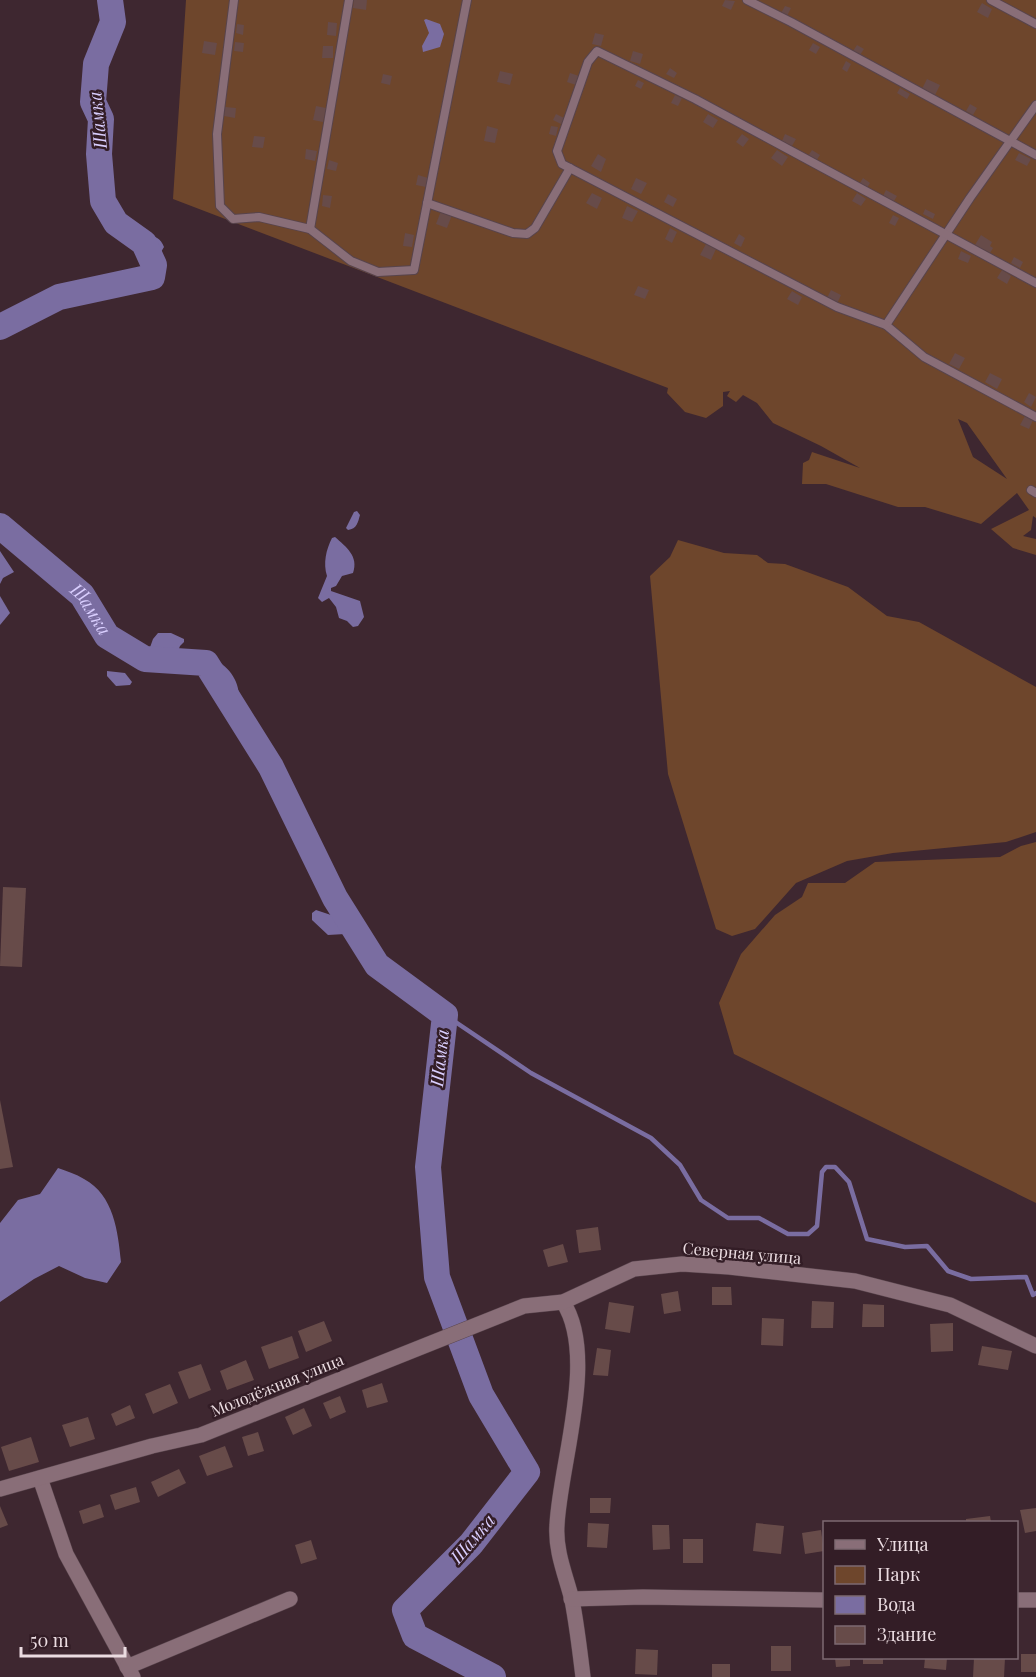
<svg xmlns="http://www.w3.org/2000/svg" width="1036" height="1677" font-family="'Playfair Display',serif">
  <rect width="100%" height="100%" fill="#3e2730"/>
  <g fill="#6e462c" fill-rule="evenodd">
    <path d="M186,0h850v518l-3,-2 -2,14 -8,6 13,3v16l-23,-7 -22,-19 38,-19 -12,-17 -36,31 -56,-17h-27l-72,-23h-24l1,-21 6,-3 3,-8 48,16 -39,-22 -48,-23 -16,-20 -14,-8 -7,7 -9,-6 3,-5 -7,1v14l-17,12 -21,-6 -18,-19 1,-5 -495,-189zM958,419l9,4 40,56 -34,-22z"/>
    <path d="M678,540l46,13 33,2 11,8 17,1 63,23 39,29 32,6 117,65v145l-30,10 -113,11 -46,8 -51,22 -41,46 -23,7 -16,-7 -48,-155 -18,-198 20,-19z"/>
    <path d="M1036,842v361l-302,-149 -15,-51 22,-49 34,-39 27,-18 6,-14h37l30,-21 125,-5 21,-11z"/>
  </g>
  <g fill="#7a6da1">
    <path d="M426,19l14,5 4,10 -4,13 -17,5 -1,-6 7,-13 -5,-13z"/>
    <path d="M113,222c4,2 8,7 12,9 13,7 33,-2 39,16l-3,5 -8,3 -3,-1 -6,-13 -6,-2 -11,5c-8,-5 -16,-11 -14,-22z"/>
    <path d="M357,511l3,4c-2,7 -3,14 -12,15l-2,-2 8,-16z"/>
    <path d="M335,537c11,10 24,19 18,36l-11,3 -6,10 -5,2v3l29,10 4,16 -6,9 -5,1 -6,-6 -8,-3 -3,-11 -7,-9 -7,4 -4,-4 9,-22c-4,-13 -1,-26 5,-38z"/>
    <path d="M0,551l14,21 -11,6 -3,6z"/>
    <path d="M0,596l10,17 -10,12z"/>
    <path d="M158,633h13l13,6v3l-4,4 -2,5 -13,-2 -17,4 5,-14z"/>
    <path d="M217,661c15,8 25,26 21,42h-9l-5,-13 -1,-11 -10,-14 -1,-2z"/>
    <path d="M107,671l18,2 7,9 -2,3 -14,1 -9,-10z"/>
    <path d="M316,910l21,7 9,11 13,-3 3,8 -34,2 -16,-15v-7z"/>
    <path d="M58,1168c8,3 18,6 26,11 30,16 34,53 37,83l-14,21 -22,-5 -26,-12 -25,13 -34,23v-79l18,-23 22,-6z"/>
  </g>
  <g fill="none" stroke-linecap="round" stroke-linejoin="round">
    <path stroke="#7a6da1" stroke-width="4.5" d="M445,1015l86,58 120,65 29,27 21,35 27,18h31l29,16h20l9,-8 5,-54 4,-5h9l14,15 18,57 38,8 22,-1 21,25 23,8 55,-2 7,18 3,-2"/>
    <g stroke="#7a6da1" stroke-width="26">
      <path d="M0,327l59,-30 93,-20 2,-12 -10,-22 -28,-20 -13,-22 -4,-47 2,-35 -8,-17 3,-38 17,-42 -3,-22"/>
      <path id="s1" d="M0,526l82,69 25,41 38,23 61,4 65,104 64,131 42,67 68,50 -17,152 9,110 44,118 46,77 -56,72 -66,66 10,26 78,41"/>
    </g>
  </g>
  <g fill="#674b49">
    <path d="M354,0h13l-1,10 -13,-2z"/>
    <path d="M725,0l10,1 -4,9 -9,-4z"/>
    <path d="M982,3l10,6 -4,9 -11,-6z"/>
    <path d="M785,6l6,2 -4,8 -6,-3z"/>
    <path d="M328,22l9,1 -1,13 -9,-1z"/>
    <path d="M237,24l7,1 -1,10 -7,-2z"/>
    <path d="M595,33l9,2 -3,11 -9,-2z"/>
    <path d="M204,41l13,2 -2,12 -13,-2z"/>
    <path d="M235,42l9,1 -1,9 -9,-1z"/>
    <path d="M813,43l7,4 -4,7 -7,-4z"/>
    <path d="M857,45l7,4 -4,6 -7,-4z"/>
    <path d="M323,46h10v12h-11z"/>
    <path d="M633,51l10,3 -3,10 -10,-3z"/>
    <path d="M846,61l5,3 -4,8 -5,-3z"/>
    <path d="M670,68l7,5 -3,5 -8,-4z"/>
    <path d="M500,71l13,3 -3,11 -13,-3z"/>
    <path d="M570,73l9,3 -3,9 -9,-3z"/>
    <path d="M383,74l9,2 -2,9 -9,-2z"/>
    <path d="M927,79l13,6 -5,10 -13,-6z"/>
    <path d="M638,80l6,3 -3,6 -6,-3z"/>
    <path d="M900,88l10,6 -3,5 -10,-6z"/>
    <path d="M675,95l7,3 -4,8 -7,-3z"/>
    <path d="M970,104l7,4 -4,7 -7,-4z"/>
    <path d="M316,106l10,2 -3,14 -10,-2z"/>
    <path d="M225,107l11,1 -1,10 -11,-2z"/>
    <path d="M556,114l8,4 -3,6 -8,-4z"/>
    <path d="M708,114l10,6 -5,8 -10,-6z"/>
    <path d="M487,126l11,3 -3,14 -11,-2z"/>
    <path d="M551,126l7,1 -2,9 -7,-2z"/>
    <path d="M742,134l7,5 -6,8 -7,-5z"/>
    <path d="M785,134l11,5 -4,7 -10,-5z"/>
    <path d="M254,136l11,1 -2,11 -11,-1z"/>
    <path d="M306,149l11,2 -2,10 -10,-2z"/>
    <path d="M777,150l11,7 -6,9 -11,-8z"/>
    <path d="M812,150l8,5 -4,6 -8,-5z"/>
    <path d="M1019,153l12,6 -4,7 -12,-6z"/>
    <path d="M598,154l8,5 -5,13 -10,-6z"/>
    <path d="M329,160l9,3 -2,8 -9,-2z"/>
    <path d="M418,175l10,3 -2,9 -10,-2z"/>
    <path d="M636,178l11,5 -6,11 -10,-5z"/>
    <path d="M863,178l7,5 -3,5 -7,-5z"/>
    <path d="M886,190l11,6 -3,5 -11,-5z"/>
    <path d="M592,193l10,5 -5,11 -11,-6z"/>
    <path d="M857,193l9,6 -5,7 -9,-5z"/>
    <path d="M668,194l9,5 -4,8 -9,-5z"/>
    <path d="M323,195l9,1 -2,12 -8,-2z"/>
    <path d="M627,206l11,5 -6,11 -10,-4z"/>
    <path d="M925,209l10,5 -2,5 -10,-5z"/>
    <path d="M441,211l11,4 -5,13 -11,-4z"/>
    <path d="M893,215l6,3 -4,8 -6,-3z"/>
    <path d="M670,228l7,4 -5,11 -7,-4z"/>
    <path d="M405,233l9,2 -2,12 -9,-1z"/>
    <path d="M739,234l6,4 -4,9 -7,-4z"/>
    <path d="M981,235l11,7 -2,4 3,2 -3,5 -15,-8z"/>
    <path d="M706,244l10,5 -5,11 -11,-5z"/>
    <path d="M961,251l10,5 -3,7 -10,-4z"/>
    <path d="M1014,257l9,5 -3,6 -9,-5z"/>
    <path d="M1002,270l9,6 -4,8 -10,-6z"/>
    <path d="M638,286l11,4 -4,9 -11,-4z"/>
    <path d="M831,290l10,5 -4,9 -10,-6z"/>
    <path d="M792,291l10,6 -4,8 -11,-6z"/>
    <path d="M955,353l10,5 -6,11 -10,-5z"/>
    <path d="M990,373l12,6 -5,10 -12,-7z"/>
    <path d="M1029,393l7,4 -5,10 -7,-5z"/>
    <path d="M1025,416l8,4 -4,9 -9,-4z"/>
    <path d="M3,887l23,1 -4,79 -22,-1z"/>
    <path d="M0,1100l13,67 -13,2z"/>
    <path d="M598,1227l3,23 -22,3 -3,-23z"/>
    <path d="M563,1244l5,18 -20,5 -5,-17z"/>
    <path d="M712,1287h19l1,18h-20z"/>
    <path d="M678,1291l3,20 -17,3 -3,-20z"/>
    <path d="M812,1301l22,1 -1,26h-22z"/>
    <path d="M609,1302l25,4 -4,27 -25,-4z"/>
    <path d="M863,1304l21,1v22h-22z"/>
    <path d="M762,1318l22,1 -1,27 -22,-1z"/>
    <path d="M324,1321l8,20 -26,11 -8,-21z"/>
    <path d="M953,1323v28l-22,1 -1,-28z"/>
    <path d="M292,1336l7,22 -30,11 -8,-22z"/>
    <path d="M982,1346l30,5 -4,19 -30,-5z"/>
    <path d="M597,1348l14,2 -3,26 -15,-1z"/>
    <path d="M246,1360l8,20 -27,10 -7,-19z"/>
    <path d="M201,1364l10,26 -22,9 -11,-27z"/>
    <path d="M382,1383l6,19 -21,6 -5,-18z"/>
    <path d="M170,1384l8,19 -25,11 -8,-20z"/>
    <path d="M340,1396l6,16 -16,7 -7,-16z"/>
    <path d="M130,1405l5,13 -19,8 -5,-12z"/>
    <path d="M304,1408l8,18 -19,9 -8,-18z"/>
    <path d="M88,1417l7,22 -25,8 -8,-22z"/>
    <path d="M258,1432l6,19 -16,5 -6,-19z"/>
    <path d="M31,1437l8,25 -30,9 -8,-24z"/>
    <path d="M225,1446l8,21 -26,9 -8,-20z"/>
    <path d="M179,1469l7,14 -28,14 -7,-15z"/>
    <path d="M136,1487l4,15 -25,8 -5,-15z"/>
    <path d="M590,1498h21l-1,15h-20z"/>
    <path d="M100,1504l4,13 -21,7 -4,-13z"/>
    <path d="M0,1506l8,19 -8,3z"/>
    <path d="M1036,1508v23l-11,2 -5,-23z"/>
    <path d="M990,1516l1,6h-25v-3z"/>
    <path d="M588,1523l21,1 -2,24 -20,-1z"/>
    <path d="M756,1523l28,3 -3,28 -28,-3z"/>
    <path d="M652,1525h17l1,24 -17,1z"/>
    <path d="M821,1530l3,21 -19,3 -3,-21z"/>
    <rect x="683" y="1539" width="20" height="24"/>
    <path d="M311,1540l6,19 -16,5 -6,-19z"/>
    <rect x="771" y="1646" width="20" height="25"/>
    <path d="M636,1649l22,1 -1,25 -22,-1z"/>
    <rect x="1021" y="1654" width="15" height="18"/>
    <path d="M835,1658h15v8l-14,1z"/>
    <rect x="863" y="1658" width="20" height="6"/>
    <path d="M925,1658h22l-1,12 -22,-2z"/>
    <path d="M974,1658h31l-1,19h-31z"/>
    <rect x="712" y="1664" width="18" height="13"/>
  </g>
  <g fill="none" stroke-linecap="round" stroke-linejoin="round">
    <g stroke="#58444c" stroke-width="10">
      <g id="lane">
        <path d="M234,0l-17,134 3,72 13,13 26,-2 51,12 41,32 27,11 36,-2 53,-270"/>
        <path d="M747,0l44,22 245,133"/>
        <path d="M991,0l45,24"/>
        <path d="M1036,105l-66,93 -84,127 38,32 112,60"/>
        <path d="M427,203l86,30 14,1 8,-6 35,-60"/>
        <path d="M310,229l39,-229"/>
        <path d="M886,325l-49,-18 -275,-143 -5,-13 31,-89 9,-11 98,48 341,184"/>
        <path d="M1031,490l5,3"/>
      </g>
    </g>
    <g stroke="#58444c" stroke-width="16">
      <g id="street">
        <path d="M563,1302c35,54 -3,161 -6,223 -2,26 9,51 15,75 5,26 8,52 11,77"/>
        <path d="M40,1478l26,76 67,123"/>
        <path d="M0,1489l152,-43 49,-11 323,-129 39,-4 71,-33 48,-5 47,3 126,14 47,12 48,12 86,41"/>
        <path d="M571,1599l72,-2 181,3"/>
        <path d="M1016,1600h20"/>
        <path d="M127,1667l163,-68"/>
      </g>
    </g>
    <use href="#lane" stroke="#896e78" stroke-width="8"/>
    <use href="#street" stroke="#896e78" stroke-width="15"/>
  </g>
  <g text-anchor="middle" stroke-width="5" stroke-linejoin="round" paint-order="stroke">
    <g font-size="16" fill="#ebdce1" stroke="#331d26">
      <text transform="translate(742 1253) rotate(5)" y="6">Северная улица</text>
      <text transform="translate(277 1385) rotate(-22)" y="6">Молодёжная улица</text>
    </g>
    <g font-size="18" font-style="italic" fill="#d9cefe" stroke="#331d26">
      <text transform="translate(98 120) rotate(-96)" y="6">Шамка</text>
      <text dy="6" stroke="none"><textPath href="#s1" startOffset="124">Шамка</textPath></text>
      <text transform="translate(440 1058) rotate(-84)" y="6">Шамка</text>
      <text transform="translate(473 1539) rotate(-49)" y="6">Шамка</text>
    </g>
  </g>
  <rect x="823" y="1521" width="195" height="138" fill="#331d26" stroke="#7d6971" stroke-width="1.5"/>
  <rect x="835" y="1540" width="30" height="9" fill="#896e78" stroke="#7d6971" stroke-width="1.5"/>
  <text x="877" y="1551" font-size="18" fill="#ebdce1">Улица</text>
  <rect x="835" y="1566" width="30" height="18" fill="#6e462c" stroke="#7d6971" stroke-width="1.5"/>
  <text x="877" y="1581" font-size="18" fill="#ebdce1">Парк</text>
  <rect x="835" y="1596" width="30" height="18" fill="#7a6da1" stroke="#7d6971" stroke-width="1.5"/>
  <text x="877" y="1611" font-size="18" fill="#ebdce1">Вода</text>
  <rect x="835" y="1626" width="30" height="18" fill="#674b49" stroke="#7d6971" stroke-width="1.5"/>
  <text x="877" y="1641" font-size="18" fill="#ebdce1">Здание</text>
  <path d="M21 1647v9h104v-9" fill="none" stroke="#ebdce1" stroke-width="3"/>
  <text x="30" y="1647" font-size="18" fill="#ebdce1" stroke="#331d26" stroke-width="4.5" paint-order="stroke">50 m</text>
</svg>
